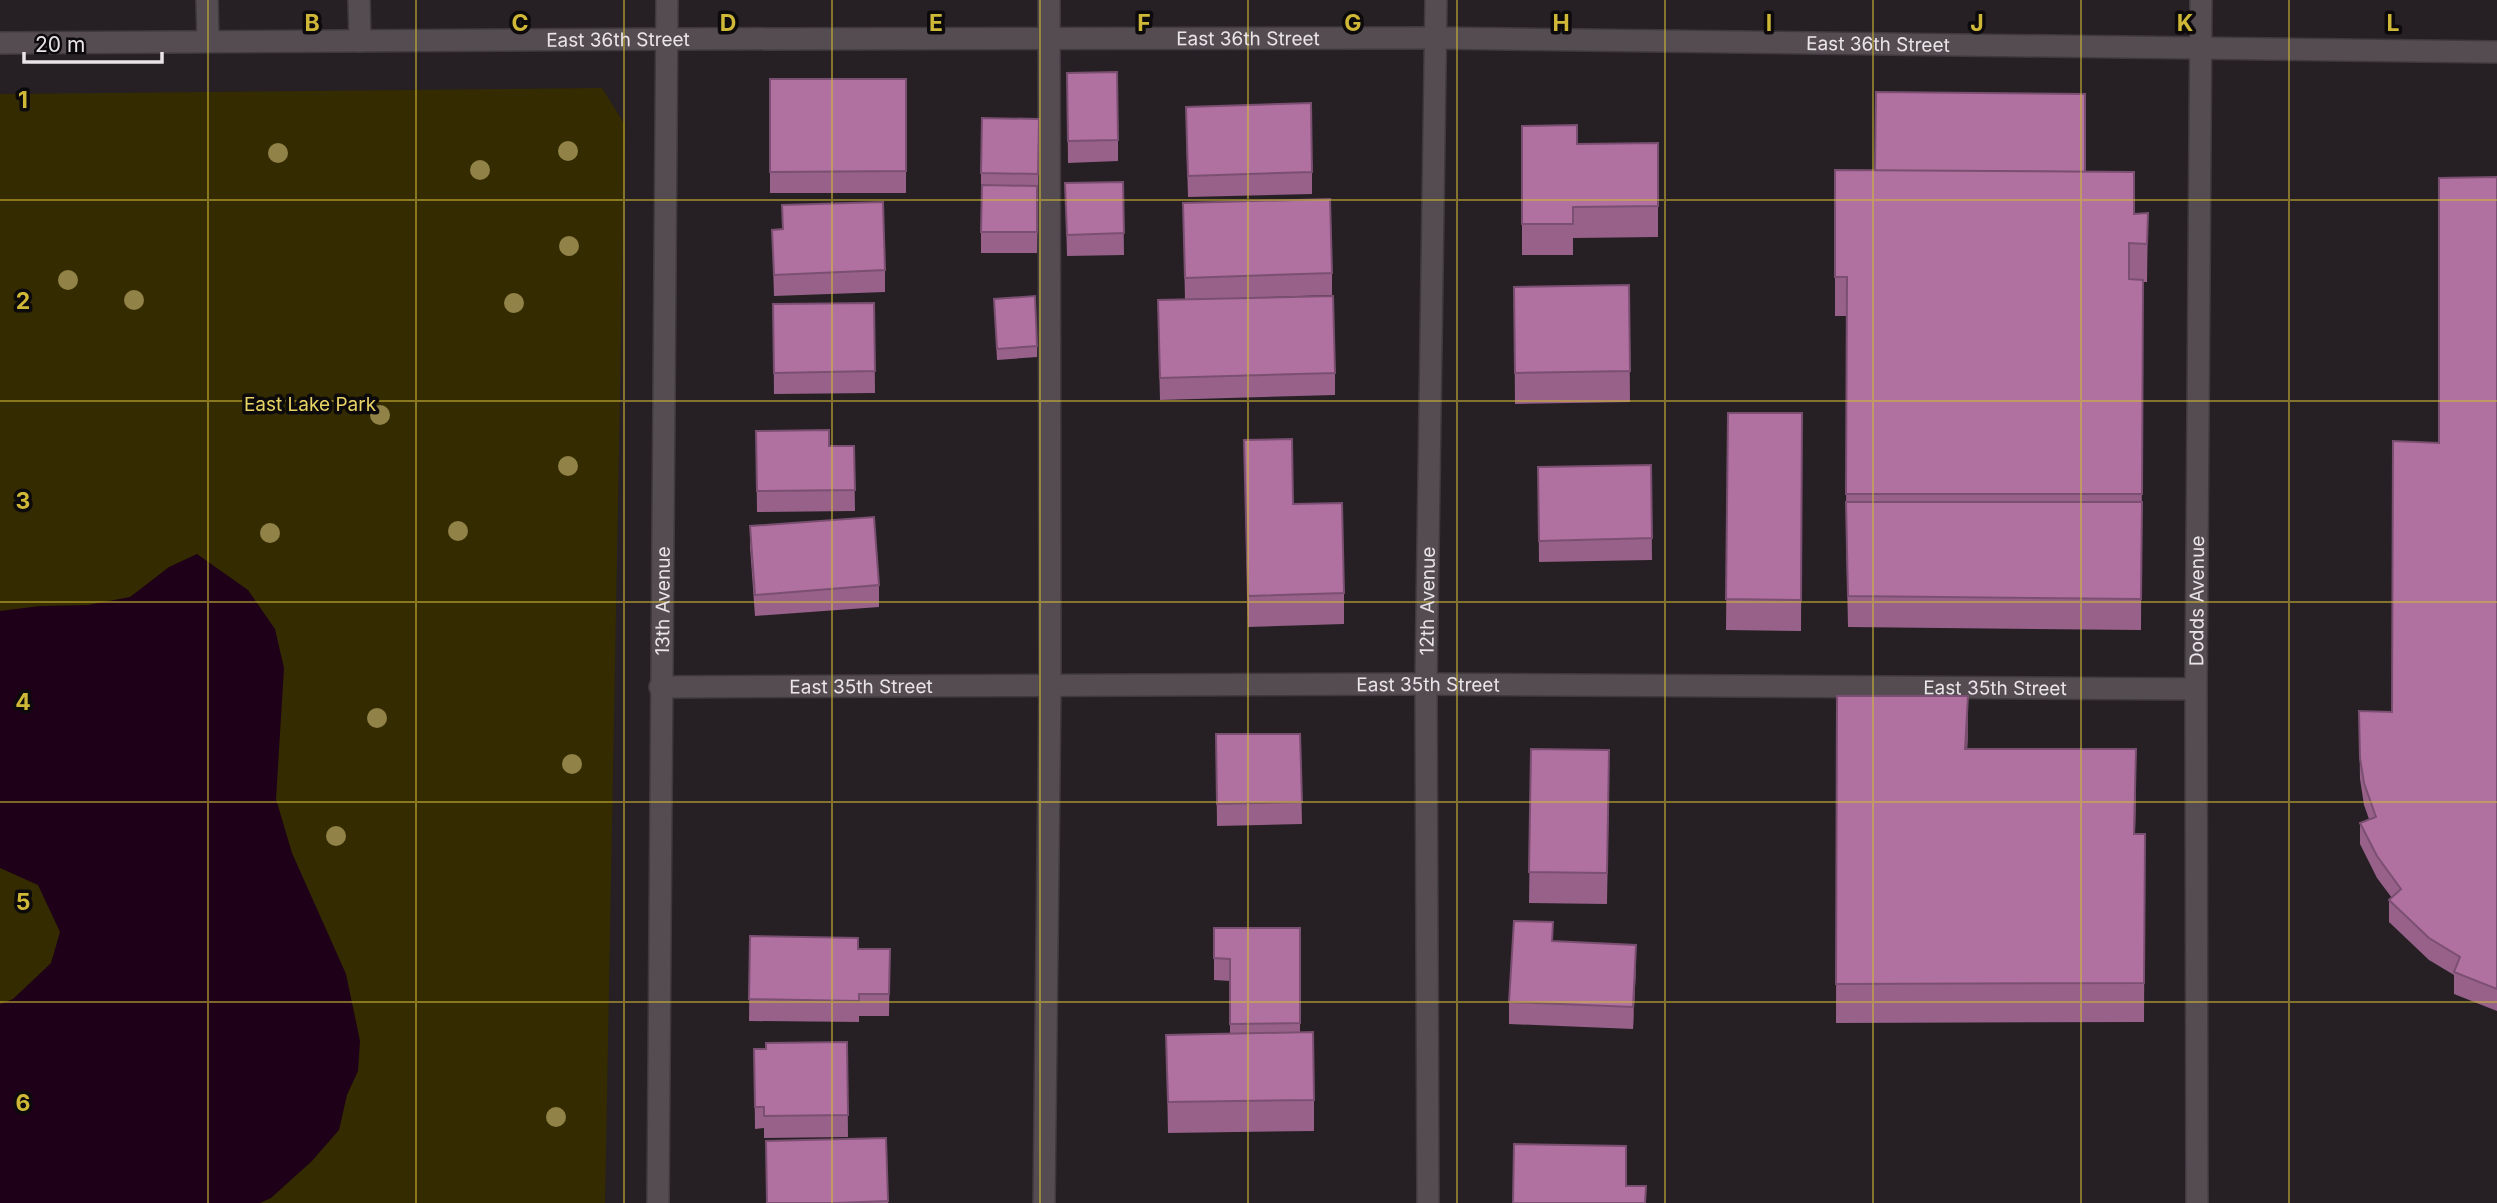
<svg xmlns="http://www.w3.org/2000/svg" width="2497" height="1203" font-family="Inter,sans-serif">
  <rect width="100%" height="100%" fill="#261f24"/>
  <path fill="#342c00" d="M602,88l23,37 -20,1078h-605v-1109z"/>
  <path fill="#1e0018" d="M197,554l51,36 27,39 9,39 -8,131 16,54 54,121 14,67 -2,30 -11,24 -8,35 -27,31 -41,37 -11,5h-260v-199l13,-5 38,-36 9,-31 -22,-47 -38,-17v-257l40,-5 48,-1 42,-8 39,-30z"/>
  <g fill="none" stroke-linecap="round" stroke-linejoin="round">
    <g stroke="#3f393d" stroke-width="24">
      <g id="minor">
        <path d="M207,0l1,41"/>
        <path d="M359,0l1,41"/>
        <path id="s1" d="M0,43l667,-4 769,-1 1061,14"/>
        <path id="s2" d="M660,687l766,-3 770,5"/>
        <path id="s3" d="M658,1203l9,-1203"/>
        <path d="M1044,1203l6,-518 -1,-685"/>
        <path id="s4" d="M1428,1203l-2,-519 10,-684"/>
        <path id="s5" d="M2197,1203l-1,-514 5,-689"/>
      </g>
    </g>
    <use href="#minor" stroke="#554c52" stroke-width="21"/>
  </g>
  <g fill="#918248">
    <circle cx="568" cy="151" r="10"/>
    <circle cx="278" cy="153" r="10"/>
    <circle cx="480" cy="170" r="10"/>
    <circle cx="569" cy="246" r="10"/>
    <circle cx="68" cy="280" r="10"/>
    <circle cx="134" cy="300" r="10"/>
    <circle cx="514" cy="303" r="10"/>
    <circle cx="380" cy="415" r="10"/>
    <circle cx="568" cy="466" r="10"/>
    <circle cx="458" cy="531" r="10"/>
    <circle cx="270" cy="533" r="10"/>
    <circle cx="377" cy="718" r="10"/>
    <circle cx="572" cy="764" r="10"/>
    <circle cx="336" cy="836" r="10"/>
    <circle cx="556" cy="1117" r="10"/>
  </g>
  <g fill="#97618a">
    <path d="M1067,73l51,67v21l-50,2z"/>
    <rect x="770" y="79" width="136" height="114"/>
    <path d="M1039,119l-2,134h-56v-80z"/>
    <path d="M1522,126l55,18 81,-1v94l-85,1v17h-51z"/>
    <path d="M1186,128l126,44v22l-124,3z"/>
    <path d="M1835,170l250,2 49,42 14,-1 -1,69h-4l-2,348 -293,-3 -2,-94 1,-217h-12z"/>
    <path d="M2497,177v834l-43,-17v-19l-25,-15 -40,-38v-22l3,-2 -15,-20 -17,-34v-21l9,-4 -5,-14 -4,-26 -1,-68 33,1 47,-269z"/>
    <path d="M1123,182l1,73 -57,1 -2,-73z"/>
    <path d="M1183,203l149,70v22l-91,3 94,75v22l-175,5 -2,-78 27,-22z"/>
    <path d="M782,205l103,65v22l-111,4 -2,-66 10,-1z"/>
    <path d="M1629,285l1,117 -115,2 -1,-117z"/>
    <path d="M994,299l43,47v11l-40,3z"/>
    <path d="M874,303l1,90 -101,1 -1,-90z"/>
    <path d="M1728,413h74l-1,218 -75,-1z"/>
    <path d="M756,431l73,15h25l1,65 -98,1z"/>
    <path d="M1244,440l49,64 51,89v31l-96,3z"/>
    <path d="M1651,465l1,95 -113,2 -1,-95z"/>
    <path d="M750,526l129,59v22l-124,9 -5,-69z"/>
    <path d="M1837,696l131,38 -1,15 169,38 -1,47h10l-1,188 -308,1z"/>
    <path d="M1216,734h84l2,90 -85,2z"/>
    <path d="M1531,749l78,32 -2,123 -78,-1z"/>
    <path d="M1214,928h86v104l14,68v31l-146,2 -2,-98 64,-1v-53l-16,-1z"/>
    <path d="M750,936l108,13h32l-1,67h-30v6l-110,-1z"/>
    <path d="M1553,941l83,26 -3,62 -124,-5v-22z"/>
    <path d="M847,1042l1,95 -84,1v-10l-9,1 -1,-80z"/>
    <path d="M886,1138l2,65h-122z"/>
  </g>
  <g fill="#7b4f71">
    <path d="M1968,696v38l-3,54v-39z"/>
    <path d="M2136,749v38l-2,86v-39z"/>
    <path d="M1636,945v22l-3,62v-22z"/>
  </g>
  <g fill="#b071a1" stroke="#7b4f71" stroke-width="2">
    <path d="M1117,72l1,68 -50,1 -1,-68z"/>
    <path d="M770,79h136v92l-136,1z"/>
    <path d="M1876,92l209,2v78l-210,-1z"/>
    <path d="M1311,103l1,69 -124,4 -2,-69z"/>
    <path d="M982,118l57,1 -1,55 -57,-1z"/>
    <path d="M1577,125v19l81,-1v63l-85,1v17h-51v-98z"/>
    <path d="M1835,170l299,2v42l14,-1 -1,31 -18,-1v36l14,1 -1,214h-296l1,-217h-12z"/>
    <path d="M2497,177v812l-43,-17 6,-15 -31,-19 -40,-38 12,-11 -24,-33 -17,-33 16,-6 -12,-34 -4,-25 -1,-47 33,1 1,-271 46,2v-265z"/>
    <path d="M1123,182l1,51 -57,2 -2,-52z"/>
    <path d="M982,185l55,1v46h-56z"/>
    <path d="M1330,199l2,74 -147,5 -2,-75z"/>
    <path d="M883,202l2,68 -111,5 -2,-45 11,-1 -1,-24z"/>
    <path d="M1629,285l1,86 -115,2 -1,-86z"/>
    <path d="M1035,296l2,50 -40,3 -3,-50z"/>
    <path d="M1333,296l2,77 -175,5 -2,-78z"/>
    <path d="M874,303l1,68 -101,2 -1,-69z"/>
    <path d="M1728,413h74l-1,187 -75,-1z"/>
    <path d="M829,430v16h25l1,44 -98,1 -1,-60z"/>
    <path d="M1292,439l1,65 49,-1 2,90 -96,3 -4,-156z"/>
    <path d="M1651,465l1,73 -113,3 -1,-74z"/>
    <path d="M1846,502h296l-1,97 -293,-3z"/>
    <path d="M874,517l5,68 -124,10 -5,-69z"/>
    <path d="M1837,696h131l-3,53h171l-2,85h11l-1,149 -308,1z"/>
    <path d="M1216,734h84l2,68 -85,2z"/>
    <path d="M1531,749l78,1 -2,123 -78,-1z"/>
    <path d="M1514,921l39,1 -1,19 84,4 -3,62 -124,-5z"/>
    <path d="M1214,928h86v95l-70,1v-65l-16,-1z"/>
    <path d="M750,936l108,2v11h32l-1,45h-30v7l-110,-2z"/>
    <path d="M1313,1032l1,68 -146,2 -2,-67z"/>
    <path d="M847,1042l1,73 -84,1v-9h-9l-1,-58h12v-6z"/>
    <path d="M886,1138l2,63 -52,2h-69l-1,-62z"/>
    <path d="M1514,1144l112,2v40h20l-1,17h-132z"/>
  </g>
  <path fill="none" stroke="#cfb837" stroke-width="2" stroke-opacity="0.55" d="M208,0v1203M416,0v1203M624,0v1203M832,0v1203M1040,0v1203M1248,0v1203M1457,0v1203M1665,0v1203M1873,0v1203M2081,0v1203M2289,0v1203M0,200h2497M0,401h2497M0,602h2497M0,802h2497M0,1002h2497"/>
  <g text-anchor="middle" stroke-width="7" stroke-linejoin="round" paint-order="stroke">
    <g font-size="19" fill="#e9e4e8" stroke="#0d0a0c">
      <text dy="7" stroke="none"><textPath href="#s1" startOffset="1248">East 36th Street</textPath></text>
      <text dy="7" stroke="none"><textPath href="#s1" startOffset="618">East 36th Street</textPath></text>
      <text dy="7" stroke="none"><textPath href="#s1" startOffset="1878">East 36th Street</textPath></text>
      <text dy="7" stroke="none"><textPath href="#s3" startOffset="602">13th Avenue</textPath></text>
      <text dy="7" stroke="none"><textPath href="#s4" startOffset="602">12th Avenue</textPath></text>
      <text dy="7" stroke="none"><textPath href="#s5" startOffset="602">Dodds Avenue</textPath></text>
      <text dy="7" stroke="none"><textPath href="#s2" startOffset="768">East 35th Street</textPath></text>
      <text dy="7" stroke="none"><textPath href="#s2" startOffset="201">East 35th Street</textPath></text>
      <text dy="7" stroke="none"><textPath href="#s2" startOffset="1335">East 35th Street</textPath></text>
    </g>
    <g font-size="19" fill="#e8d366" stroke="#0d0a0c">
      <text x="310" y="411">East Lake Park</text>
    </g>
  </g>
  <g font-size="23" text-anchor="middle" font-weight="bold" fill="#cfb837" stroke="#0d0a0c" stroke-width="7" stroke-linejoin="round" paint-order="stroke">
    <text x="312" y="31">B</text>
    <text x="520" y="31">C</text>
    <text x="728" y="31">D</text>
    <text x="936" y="31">E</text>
    <text x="1144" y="31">F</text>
    <text x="1353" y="31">G</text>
    <text x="1561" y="31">H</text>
    <text x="1769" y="31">I</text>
    <text x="1977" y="31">J</text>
    <text x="2185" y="31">K</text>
    <text x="2393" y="31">L</text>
    <text x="23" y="108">1</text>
    <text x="23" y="309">2</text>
    <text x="23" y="509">3</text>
    <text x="23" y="710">4</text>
    <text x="23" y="910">5</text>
    <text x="23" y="1111">6</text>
  </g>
  <path d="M24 52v10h138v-10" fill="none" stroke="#e9e4e8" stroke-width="3.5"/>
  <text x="35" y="52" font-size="21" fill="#e9e4e8" stroke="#0d0a0c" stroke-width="5" paint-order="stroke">20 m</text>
</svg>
